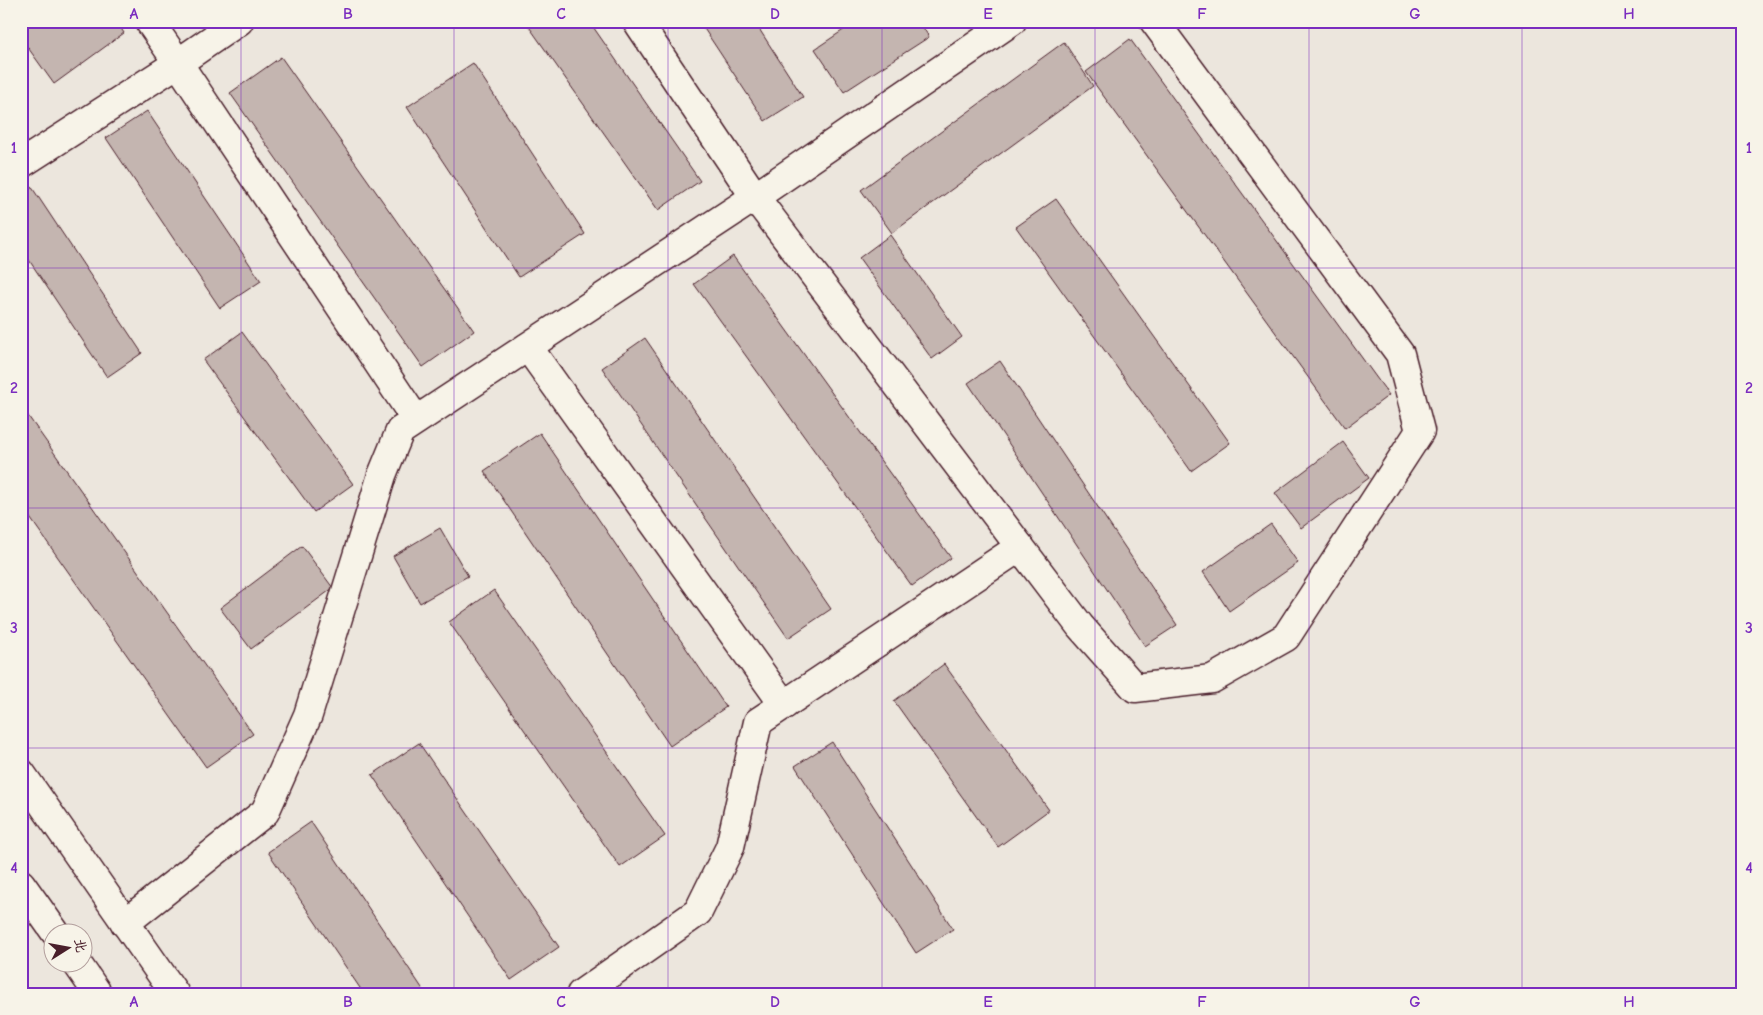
<svg xmlns="http://www.w3.org/2000/svg" width="1763" height="1015" font-family="'Comic Neue','LXGW WenKai TC',sans-serif">
  <rect width="100%" height="100%" fill="#ece6dd"/>
  <filter id="ink" filterUnits="userSpaceOnUse"><feTurbulence type="fractalNoise" baseFrequency=".02" numOctaves="2"/><feDisplacementMap in="SourceGraphic" scale="10" xChannelSelector="R" yChannelSelector="G"/><feConvolveMatrix kernelMatrix="1 2 1 2 8 2 1 2 1" color-interpolation-filters="sRGB"/></filter>
  <g filter="url(#ink)">
    <g fill="#c4b5b0" stroke="#4a1f2b">
      <path d="M28,21h88l8,12 -70,51 -33,-46v-12z"/>
      <path d="M525,21h64l111,160 -42,29z"/>
      <path d="M699,21h55l49,76 -38,24z"/>
      <path d="M857,21h62l10,16 -85,55 -29,-43z"/>
      <path d="M1130,39l259,356 -44,33 -259,-356z"/>
      <path d="M1064,42l29,44 -201,147 -31,-43z"/>
      <path d="M281,57l193,274 -51,36 -193,-274z"/>
      <path d="M473,63l112,171 -66,43 -112,-170z"/>
      <path d="M147,111l114,170 -41,27 -114,-170z"/>
      <path d="M31,186l111,167 -35,24 -86,-129v-55z"/>
      <path d="M1056,199l174,244 -39,28 -175,-244z"/>
      <path d="M890,235l72,102 -30,22 -73,-101z"/>
      <path d="M733,256l218,302 -39,28 -218,-302z"/>
      <path d="M242,332l111,152 -39,28 -111,-152z"/>
      <path d="M645,338l186,271 -43,29 -186,-270z"/>
      <path d="M1000,361l177,264 -32,21 -177,-263z"/>
      <path d="M21,406l232,328 -47,33 -185,-262z"/>
      <path d="M540,433l186,274 -56,39 -186,-275z"/>
      <path d="M1343,442l26,36 -68,50 -26,-35z"/>
      <path d="M1271,524l27,39 -69,48 -26,-39z"/>
      <path d="M440,528l28,48 -48,27 -27,-47z"/>
      <path d="M302,546l31,42 -82,61 -31,-41z"/>
      <path d="M494,590l171,246 -45,31 -171,-245z"/>
      <path d="M944,664l105,146 -51,37 -104,-146z"/>
      <path d="M832,742l121,187 -37,24 -121,-187z"/>
      <path d="M419,743l140,204 -48,33 -139,-205z"/>
      <path d="M311,822l115,172h-62l-96,-142z"/>
    </g>
    <g fill="none" stroke-linecap="round" stroke-linejoin="round">
      <g stroke="#4a1f2b" stroke-width="31">
        <g id="minor">
          <path d="M149,21l29,42 238,357"/>
          <path d="M637,21l118,176 325,429 55,62 77,-9 74,-42 134,-206 -20,-77 -246,-333"/>
          <path d="M21,164l157,-101 61,-42"/>
          <path d="M528,347l256,358"/>
          <path d="M21,773l154,221"/>
          <path d="M125,923l140,-111 43,-97 74,-240 18,-44 355,-234 257,-176"/>
          <path d="M581,994l117,-82 32,-65 28,-125 262,-175"/>
        </g>
      </g>
      <g stroke="#4a1f2b" stroke-width="31">
        <g id="highway">
          <path d="M21,884l34,48"/>
          <path d="M76,962l22,32"/>
        </g>
      </g>
      <use href="#minor" stroke="#f7f3e8" stroke-width="28"/>
      <use href="#highway" stroke="#f7f3e8" stroke-width="28"/>
    </g>
  </g>
  <path fill="none" stroke="#7b2cbf" stroke-width="1" stroke-opacity="0.55" d="M241,21v973M454,21v973M668,21v973M882,21v973M1095,21v973M1309,21v973M1522,21v973M21,268h1721M21,508h1721M21,748h1721"/>
  <rect width="1763" height="1015" fill="none" stroke="#f7f3e8" stroke-width="55"/>
  <g transform="translate(68 948) rotate(79)"><circle r="24" fill="#f7f3e8" stroke="#b29e9c"/>
  <path d="M0-4L9 19L0 12L-9 19Z" fill="#4a1f2b"/>
  <text y="-8" font-size="14" font-weight="bold" text-anchor="middle" fill="#4a1f2b">北</text>
  </g>
  <rect x="28" y="28" width="1708" height="960" fill="none" stroke="#7b2cbf" stroke-width="2"/>
  <g font-size="16" text-anchor="middle" font-weight="bold" fill="#7b2cbf">
    <text x="134" y="19">A</text>
    <text x="348" y="19">B</text>
    <text x="561" y="19">C</text>
    <text x="775" y="19">D</text>
    <text x="988" y="19">E</text>
    <text x="1202" y="19">F</text>
    <text x="1415" y="19">G</text>
    <text x="1629" y="19">H</text>
    <text x="14" y="153">1</text>
    <text x="1749" y="153">1</text>
    <text x="14" y="393">2</text>
    <text x="1749" y="393">2</text>
    <text x="14" y="633">3</text>
    <text x="1749" y="633">3</text>
    <text x="14" y="873">4</text>
    <text x="1749" y="873">4</text>
    <text x="134" y="1007">A</text>
    <text x="348" y="1007">B</text>
    <text x="561" y="1007">C</text>
    <text x="775" y="1007">D</text>
    <text x="988" y="1007">E</text>
    <text x="1202" y="1007">F</text>
    <text x="1415" y="1007">G</text>
    <text x="1629" y="1007">H</text>
  </g>
</svg>
